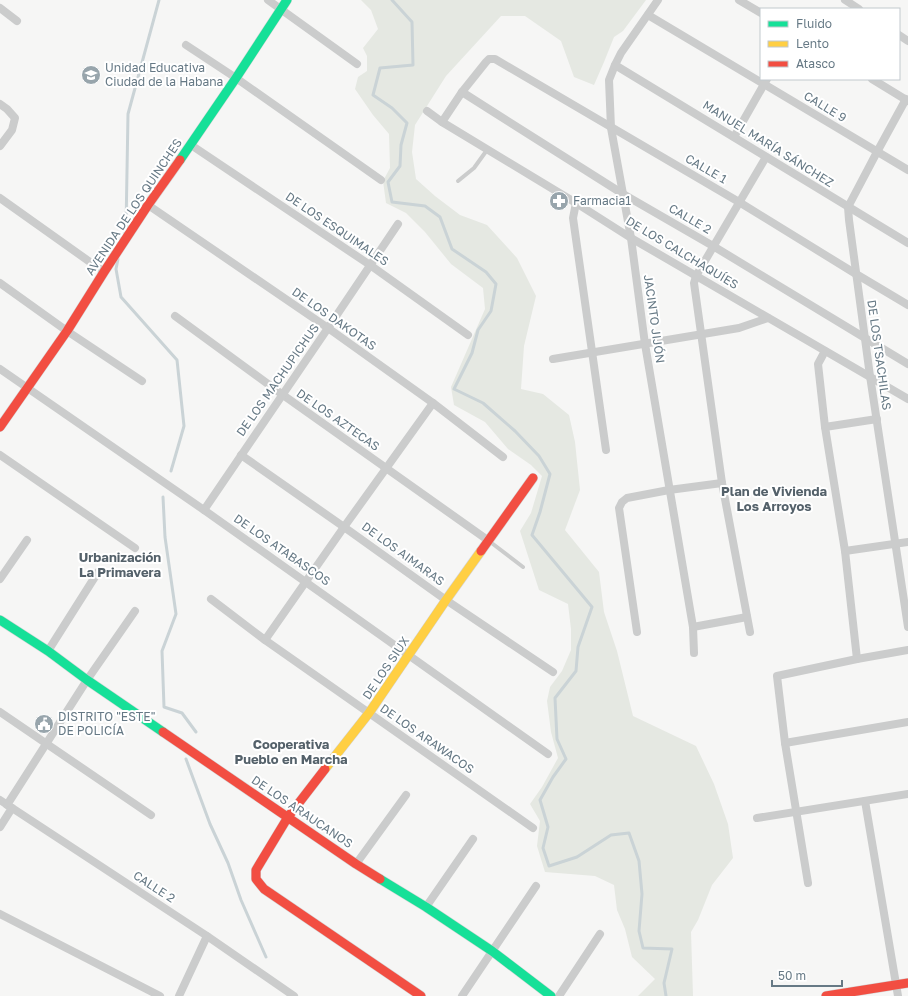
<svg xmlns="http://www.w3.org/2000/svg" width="908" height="996" font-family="'Golos Text',sans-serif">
  <rect width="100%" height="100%" fill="#f6f6f5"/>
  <path fill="#e5e8e2" d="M361,0h285l-23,31 -9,6 -10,25 -10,23 -20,-8 -13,-36 -36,-25h-24l-55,60 -31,49 -3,27 4,27 19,17 25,19 27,10 30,33 19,38 -12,50 -3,43 22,5 26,21 6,27 5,48 -15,40 34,42 5,40 13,39 16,65 63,30 18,38 14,40 5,34 -21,27 -14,35 -7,12 2,64h-55l17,-17 -23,-22 -7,-28 -8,-19 -3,-25 -19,-9 -50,-4 -8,-26 3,-25 -10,-17 12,-17 16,-29 -7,-26 -4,-31 3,-14 12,-16 9,-21v-21l-3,-25 -29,-14 -19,-59 11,-18 11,-37 -11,-11 -23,-16 -23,-27 -31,-17 -3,-18 34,-78 -2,-21 -32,-24 -26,-32 -19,-19 -20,-10 -3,-22 7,-13 -1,-34 -16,-19 -18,-26 3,-12 9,-6v-15l-4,-8 15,-19 -7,-19z"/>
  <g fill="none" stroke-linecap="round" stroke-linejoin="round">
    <g stroke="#cad3d6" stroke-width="3">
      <path d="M392,0l20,22 1,43 -33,3 -7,27 19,13 15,15 -6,22 -1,21 -12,16 4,20 33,4 15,11 12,32 34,23 10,12 -5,27 -13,19 -6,23 -18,36 29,14 32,28 24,25 11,18 -10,38 -8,23 60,72 -14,40 -2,24 -21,27 2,41 9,20 -13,18 -13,23 8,27 -5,21 6,18 28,-9 34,-22 18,-2 10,28 3,33 -3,37 4,17 29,1 -8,34 2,13"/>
      <path d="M125,232l1,-4 2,-114 31,-114"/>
      <path d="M118,259l-2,10 5,28 56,63 7,66 -13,45"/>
      <path d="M163,497l2,40 11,77 -14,37 2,56 18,6 14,19"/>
      <path d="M186,759l24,65 18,39 13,37 25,57"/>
    </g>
    <g stroke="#d3d4d5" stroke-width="10">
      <g id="fast">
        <path d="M180,160l56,-82 51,-78"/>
        <path d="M0,620l48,31 39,29 76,52"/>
        <path d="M380,879l46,28 66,44 59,45"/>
      </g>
    </g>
    <g stroke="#d3d4d5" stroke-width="10">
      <path id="slow" d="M325,769l44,-56 77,-113 35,-49"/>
    </g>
    <g stroke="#d3d4d5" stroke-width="10">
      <g id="jam">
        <path d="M0,427l67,-96 37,-59 44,-67 32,-45"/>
        <path d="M481,551l52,-73"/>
        <path d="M163,732l193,132 24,15"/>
        <path d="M325,769l-37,48 -32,53v9l8,10 157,107"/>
        <path d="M826,996l82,-13"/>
      </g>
    </g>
    <g stroke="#cbcccc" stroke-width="4">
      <path d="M458,181l16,-13 13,-18"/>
      <path d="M489,541l34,26"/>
    </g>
    <g stroke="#cbcccc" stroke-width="8">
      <path d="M268,0l89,64"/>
      <path d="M658,0l-37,53 -6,12 -6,15 2,48 20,110 14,106 48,283 1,26"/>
      <path d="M739,0l22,13"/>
      <path d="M845,0l14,9"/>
      <path d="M0,8l17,13"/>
      <path d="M648,15l260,155"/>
      <path d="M899,35l9,6"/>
      <path d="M186,45l50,33 145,102"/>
      <path d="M615,65l293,178"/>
      <path d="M872,79l36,22"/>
      <path d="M462,92l161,102 90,52 152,92 43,26"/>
      <path d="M906,99l-29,53 -29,55 1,13 21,156 38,251"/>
      <path d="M0,104l7,5 8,9 -3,12 -12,16"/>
      <path d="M427,111l15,11 134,81 55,35 277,161"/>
      <path d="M442,122l20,-30 24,-30 3,-3h6l244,143 117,72 52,31"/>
      <path d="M734,137l33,-58"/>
      <path d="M191,145l179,120 98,70"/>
      <path d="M0,198l104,74"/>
      <path d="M576,203l-3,15 33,232"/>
      <path d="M148,205l180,123 105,75 70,54"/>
      <path d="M0,283l67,48 75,50"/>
      <path d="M175,316l108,79 206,146"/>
      <path d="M825,351l-7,13 7,63 20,124 12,108"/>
      <path d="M553,359l186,-31 29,-10"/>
      <path d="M0,369l204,141 344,244"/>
      <path d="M825,427l52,-8"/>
      <path d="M0,455l135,93"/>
      <path d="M241,455l103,72 102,73 107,72"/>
      <path d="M204,510l124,-182 70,-104"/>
      <path d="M845,551l63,-9"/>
      <path d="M0,579l27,-39"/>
      <path d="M211,599l54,41 268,188"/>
      <path d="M693,627l54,-10"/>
      <path d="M637,632l-18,-124 3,-6 5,-4 42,-8 53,-7"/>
      <path d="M750,632l-28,-149 -28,-200 2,-7 70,-119"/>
      <path d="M265,640l79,-113 89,-124"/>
      <path d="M48,651l50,-79"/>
      <path d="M0,712l151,103"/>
      <path d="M785,743l123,-21"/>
      <path d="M0,800l207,136 87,60"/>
      <path d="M865,801l33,195"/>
      <path d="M7,805l80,-125 48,-69"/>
      <path d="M757,818l151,-24"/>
      <path d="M0,827l12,-19"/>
      <path d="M356,864l50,-69"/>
      <path d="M808,883l-23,-140 -8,-67 80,-17 51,-9"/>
      <path d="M426,907l47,-68"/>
      <path d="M0,914l160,82"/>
      <path d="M179,996l28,-60"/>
      <path d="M462,996l74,-110"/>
      <path d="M559,996l41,-62"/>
    </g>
    <use href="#fast" stroke="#16e098" stroke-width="9"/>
    <use href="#slow" stroke="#ffcf43" stroke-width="9"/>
    <use href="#jam" stroke="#f24e42" stroke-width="9"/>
  </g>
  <defs>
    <g id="school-disc" transform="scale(1)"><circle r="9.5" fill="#98a5ac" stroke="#fff"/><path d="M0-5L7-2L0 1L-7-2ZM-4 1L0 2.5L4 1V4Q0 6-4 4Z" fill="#fff"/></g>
    <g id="pharmacy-disc" transform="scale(1)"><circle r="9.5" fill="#98a5ac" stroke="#fff"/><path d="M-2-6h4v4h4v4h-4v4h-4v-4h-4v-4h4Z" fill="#fff"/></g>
    <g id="civic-disc" transform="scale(1)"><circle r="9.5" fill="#98a5ac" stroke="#fff"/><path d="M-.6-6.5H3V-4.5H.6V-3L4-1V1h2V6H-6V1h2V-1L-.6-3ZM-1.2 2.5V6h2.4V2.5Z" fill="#fff"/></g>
  </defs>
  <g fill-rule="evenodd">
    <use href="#school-disc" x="91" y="75"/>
    <use href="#pharmacy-disc" x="559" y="201"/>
    <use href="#civic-disc" x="44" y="724"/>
  </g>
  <g text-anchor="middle" stroke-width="4" stroke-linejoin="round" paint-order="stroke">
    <g font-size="12" fill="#667985" stroke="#fff" text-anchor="start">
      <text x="105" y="72">Unidad Educativa<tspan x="105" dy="14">Ciudad de la Habana</tspan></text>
      <text x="573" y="205">Farmacia1</text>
      <text x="58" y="721">DISTRITO "ESTE"<tspan x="58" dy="14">DE POLICÍA</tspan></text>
    </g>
    <g font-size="12" fill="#667985" stroke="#fff">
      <text transform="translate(825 107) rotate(31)" y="4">CALLE 9</text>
      <text transform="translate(768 144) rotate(32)" y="4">MANUEL MARÍA SÁNCHEZ</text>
      <text transform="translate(706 169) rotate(30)" y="4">CALLE 1</text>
      <text transform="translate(134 207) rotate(-56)" y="4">AVENIDA DE LOS QUINCHES</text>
      <text transform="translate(690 219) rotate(30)" y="4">CALLE 2</text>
      <text transform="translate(337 229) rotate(34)" y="4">DE LOS ESQUIMALES</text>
      <text transform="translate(682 253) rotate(31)" y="4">DE LOS CALCHAQUÍES</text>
      <text transform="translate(334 319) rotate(35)" y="4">DE LOS DAKOTAS</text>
      <text transform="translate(654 319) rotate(82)" y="4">JACINTO JIJÓN</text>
      <text transform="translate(879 355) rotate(82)" y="4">DE LOS TSACHILAS</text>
      <text transform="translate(278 380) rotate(-55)" y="4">DE LOS MACHUPICHUS</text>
      <text transform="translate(338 420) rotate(35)" y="4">DE LOS AZTECAS</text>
      <text transform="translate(282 550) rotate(35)" y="4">DE LOS ATABASCOS</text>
      <text transform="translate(403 554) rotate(36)" y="4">DE LOS AIMARAS</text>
      <text transform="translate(386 668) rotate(-56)" y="4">DE LOS SIUX</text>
      <text transform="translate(427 739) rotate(35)" y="4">DE LOS ARAWACOS</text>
      <text transform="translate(302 812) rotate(34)" y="4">DE LOS ARAUCANOS</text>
      <text transform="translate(154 887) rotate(33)" y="4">CALLE 2</text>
    </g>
    <g font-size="13" font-weight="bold" fill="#54616a" stroke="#fff">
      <text x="774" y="496">Plan de Vivienda<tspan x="774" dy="15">Los Arroyos</tspan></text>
      <text x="120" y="562">Urbanización<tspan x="120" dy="15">La Primavera</tspan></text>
      <text x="291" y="749">Cooperativa<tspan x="291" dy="15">Pueblo en Marcha</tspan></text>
    </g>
  </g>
  <rect x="760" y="8" width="140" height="72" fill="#ffffff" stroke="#c2c9ce"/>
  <rect x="768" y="21" width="20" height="6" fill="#16e098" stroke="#c2c9ce"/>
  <text x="796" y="28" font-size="12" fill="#667985">Fluido</text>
  <rect x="768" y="41" width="20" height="6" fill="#ffcf43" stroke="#c2c9ce"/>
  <text x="796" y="48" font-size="12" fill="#667985">Lento</text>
  <rect x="768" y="61" width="20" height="6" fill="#f24e42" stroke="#c2c9ce"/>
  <text x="796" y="68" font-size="12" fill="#667985">Atasco</text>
  <path d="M772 980v6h70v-6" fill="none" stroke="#667985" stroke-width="2"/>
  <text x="778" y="980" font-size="12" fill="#667985" stroke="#ffffff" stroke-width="3" paint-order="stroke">50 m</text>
</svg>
